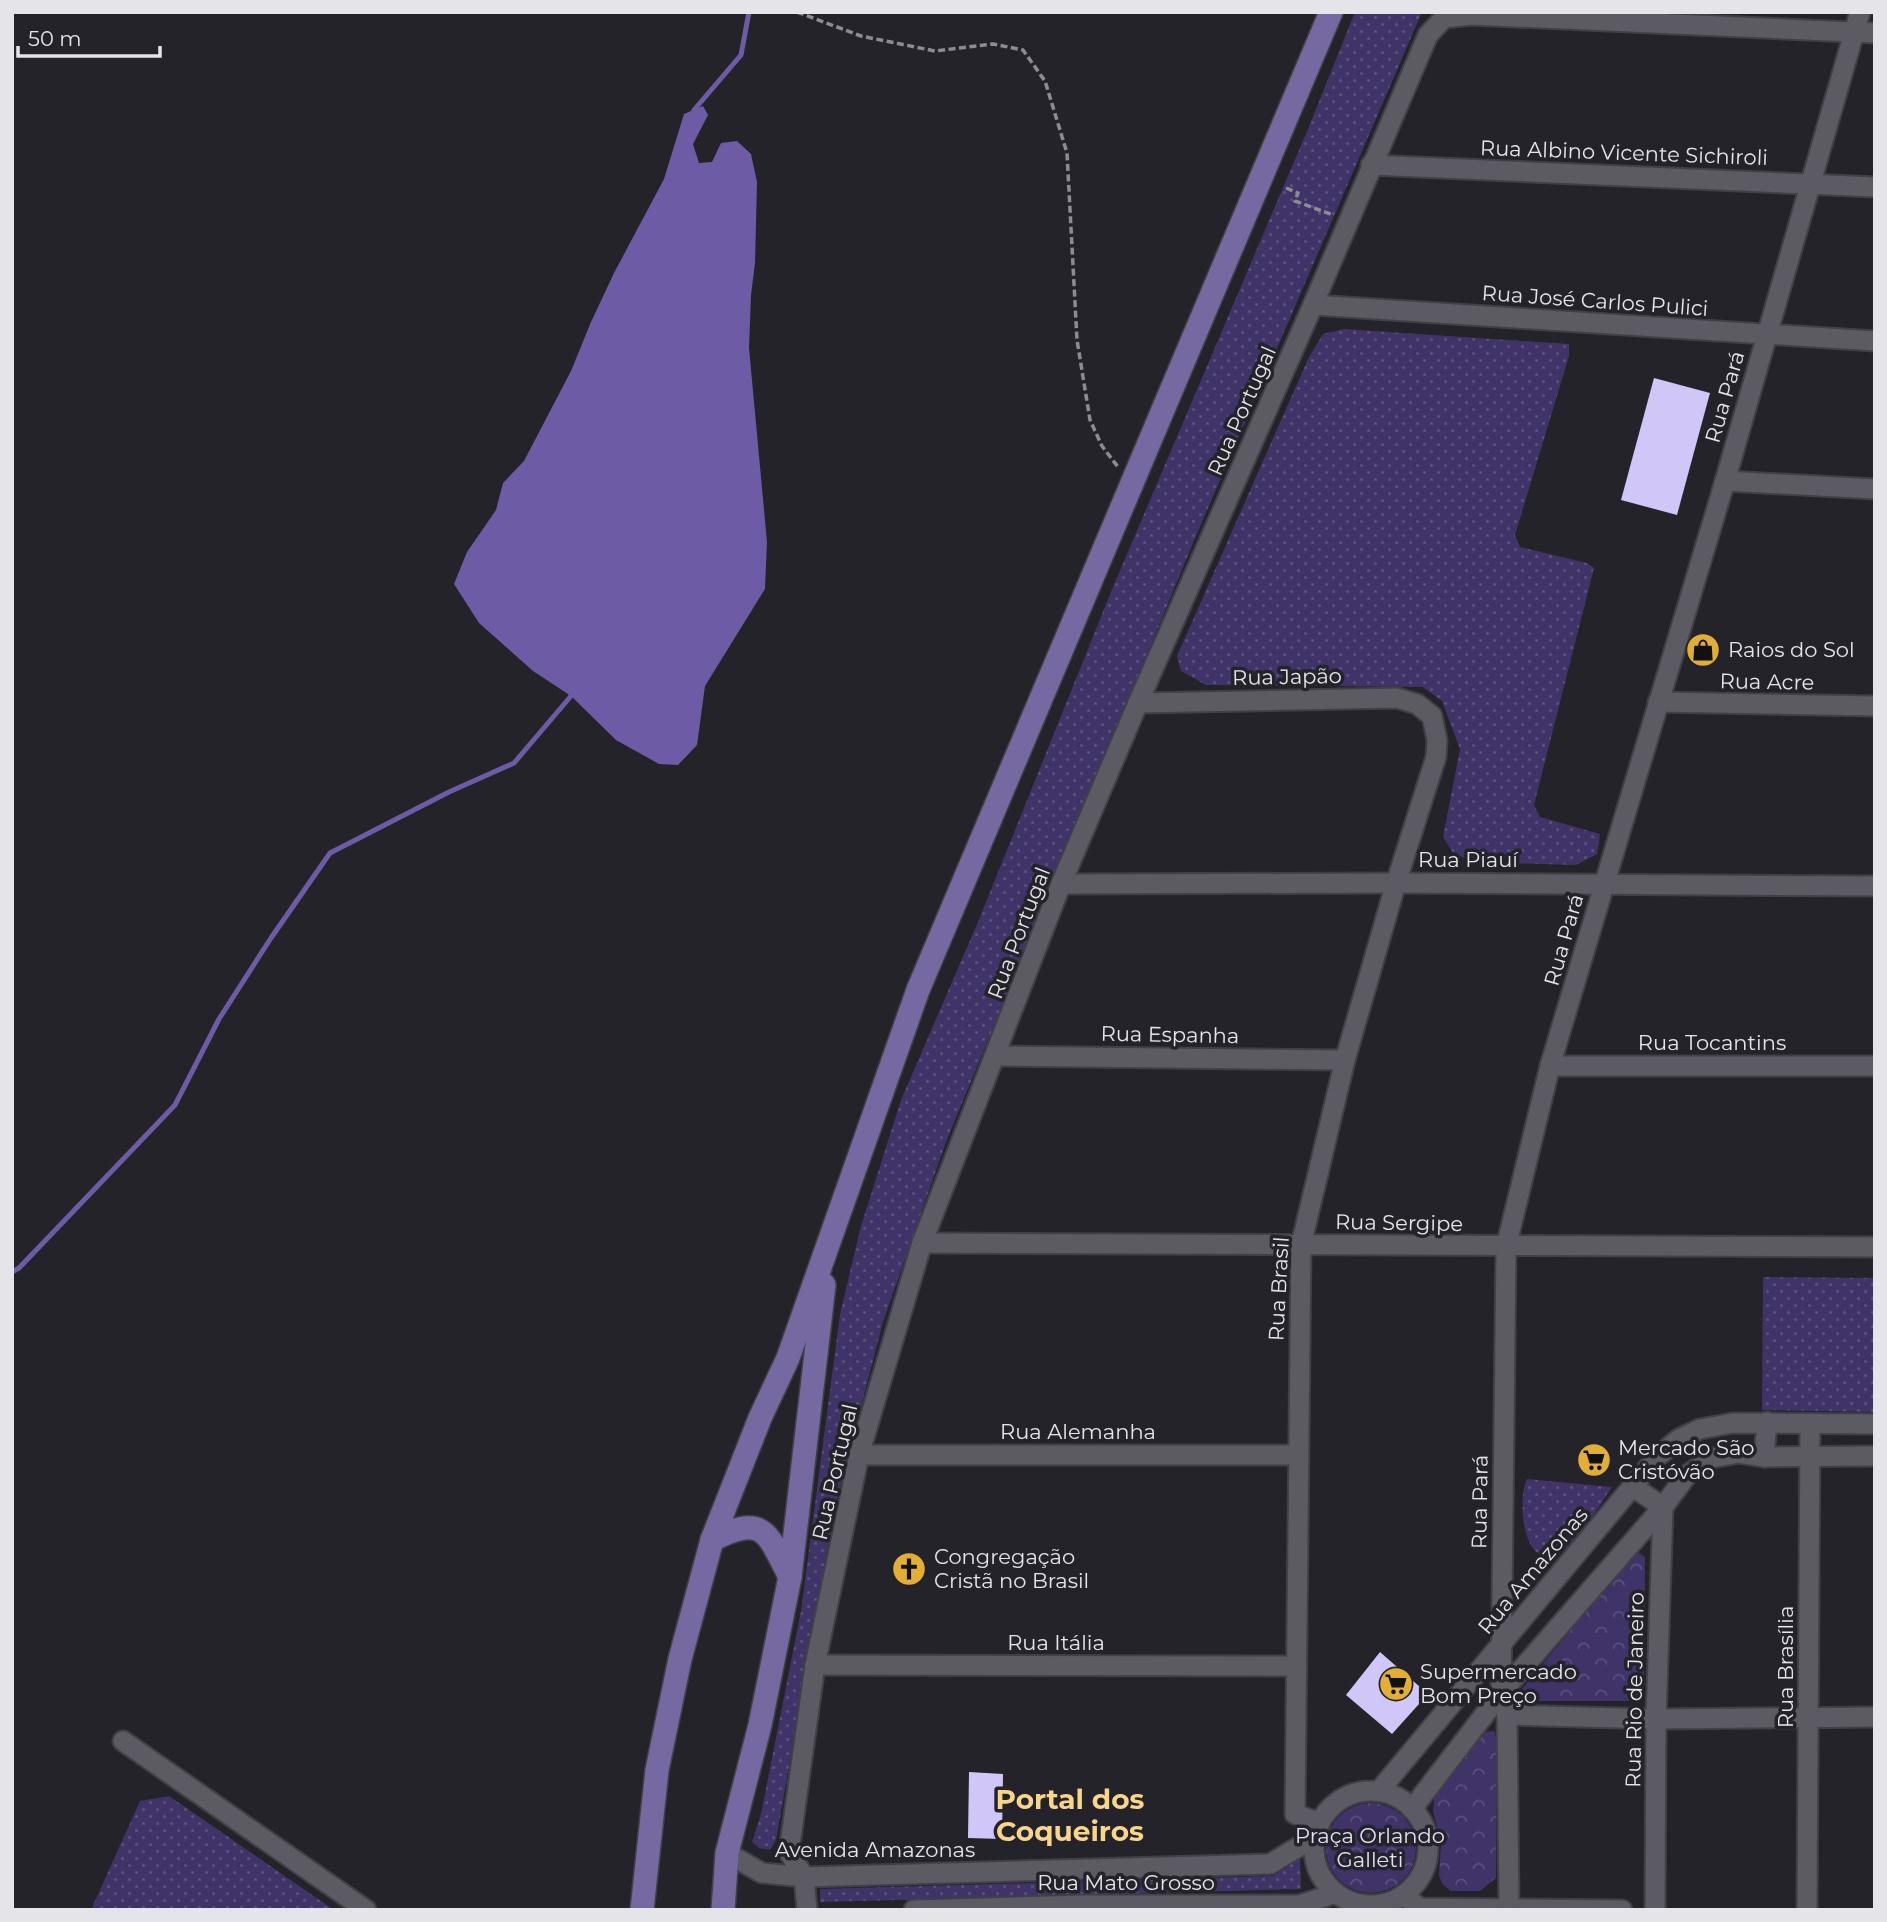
<svg xmlns="http://www.w3.org/2000/svg" width="1887" height="1922" font-family="Montserrat,sans-serif">
  <defs>
    <pattern id="grass-dots" width="8" height="8" patternUnits="userSpaceOnUse" patternTransform="scale(1.75)"><rect width="8" height="8" fill="#403367"/><path d="M2 2h.1M6 6h.1" fill="none" stroke="#5b507d" stroke-width="1.8" stroke-linecap="round"/></pattern>
    <pattern id="park-crowns" width="20" height="18" patternUnits="userSpaceOnUse" patternTransform="scale(1.75)"><rect width="20" height="18" fill="#403367"/><path d="M2 6a3 3 0 1 1 6 0M12 15a3 3 0 1 1 6 0" fill="none" stroke="#5b507d"/></pattern>
  </defs>
  <rect width="100%" height="100%" fill="#24232a"/>
  <g fill="url(#grass-dots)">
    <path d="M1355,12h67l-229,531 -247,599 -63,180 -48,185 -59,333 -6,10 -11,-2 -7,-6 9,-28 40,-203 39,-297 21,-88 40,-126 77,-178 135,-335 195,-458z"/>
    <path d="M1344,329l225,15v12l-54,179 5,12 67,16 7,5 -60,237 6,12 60,17 -3,20 -21,11 -102,-3 -21,-9 -10,-16 17,-88 -18,-48 -19,-14 -217,-2 -25,-14 -4,-15 132,-299 14,-23z"/>
    <path d="M1763,1277l112,1v134l-113,-2z"/>
    <path d="M1527,1479l85,8c-13,18 -38,65 -61,69 -30,5 -33,-59 -24,-77z"/>
    <path d="M169,1796l165,114h-243l49,-109z"/>
    <path d="M1300,1858l1,31 -481,13v-13l453,-13z"/>
  </g>
  <g fill="url(#park-crowns)">
    <path d="M1636,1551l9,6 -1,137 -13,7h-99l-9,-4 -1,-8z"/>
    <path d="M1494,1731l3,9 -1,138 -16,13h-29l-8,-6 -4,-9 2,-33 -8,-32 2,-18 50,-61z"/>
    <circle cx="1371" cy="1848" r="45"/>
  </g>
  <path fill="#6e5ba5" d="M703,106l5,9 -15,29 6,19 13,-1 9,-19 16,-2 14,13 6,28 -2,81 -4,32 -2,53 18,194 -2,47 -60,97 -8,59 -19,20 -19,-1 -43,-24 -45,-44 -38,-25 -54,-48 -25,-39 13,-32 29,-42 7,-27 21,-22 47,-90 20,-49 23,-49 50,-94 20,-65z"/>
  <g fill="none" stroke-linecap="round" stroke-linejoin="round">
    <g stroke="#6e5ba5" stroke-width="5">
      <path d="M692,117l2,-7 47,-55 8,-43"/>
      <path d="M12,1272l7,-4 156,-163 44,-86 52,-81 59,-85 119,-61 65,-29 57,-67v-6"/>
    </g>
  </g>
  <g fill="#d0c7f8">
    <path d="M1654,378l56,15 -33,122 -56,-15z"/>
    <path d="M1380,1652l48,42 -36,40 -46,-39z"/>
    <path d="M969,1772l34,2 -1,65 -34,-1z"/>
  </g>
  <g fill="none" stroke-linecap="round" stroke-linejoin="round">
    <g stroke="#414046" stroke-width="23">
      <g id="minor">
        <path d="M1444,18l27,-3 404,18"/>
        <path d="M1371,165l504,22"/>
        <path d="M1313,305l562,36"/>
        <path d="M1725,481l150,8"/>
        <path d="M1658,702l217,4"/>
        <path d="M1138,703l259,-5 20,6 15,12 5,24 -1,17 -40,126 -51,177 -44,185 -6,569 25,9"/>
        <path d="M1061,884l335,-1 479,3"/>
        <path d="M995,1056l350,4"/>
        <path d="M1550,1066h325"/>
        <path d="M922,1243l953,4"/>
        <path d="M859,1455h438"/>
        <path d="M1764,1457l3,-35"/>
        <path d="M1633,1487l30,20 -7,212 -1,191"/>
        <path d="M815,1665l481,1"/>
        <path d="M1507,1715l149,4 219,-2"/>
        <path d="M123,1741l243,169"/>
        <path d="M1379,1791l278,-334 22,-18 21,-10 33,-6 142,1"/>
        <circle cx="1371" cy="1848" r="57"/>
        <path d="M1412,1809l89,-116 162,-186 24,-32 25,-17 26,-5 26,4 111,-1"/>
        <path d="M727,1853l35,20 42,4 466,-13 45,-27"/>
        <path d="M1403,1895l17,13 202,2"/>
        <path d="M1509,1908l-2,-193 -6,-22 5,-446 44,-181 175,-585 135,-469"/>
        <path d="M807,1910l-3,-33 -15,-25 26,-187 44,-210 63,-212 139,-359 77,-181 175,-398 115,-270 16,-17 3,-6"/>
        <path d="M914,1910l168,-5h218l36,-12"/>
        <path d="M1807,1910l3,-486"/>
      </g>
    </g>
    <g stroke="#414046" stroke-width="26">
      <g id="major">
        <path d="M712,1540c53,-27 55,-7 78,37"/>
        <path d="M642,1910l15,-140 23,-111 32,-119 48,-122 28,-60 130,-368 413,-978"/>
        <path d="M723,1910l4,-57 33,-128 30,-148 34,-292"/>
      </g>
    </g>
    <g stroke="#8d8c92" stroke-width="3.5" stroke-dasharray="7 3.5" stroke-linecap="butt">
      <path d="M797,12l64,24 74,15 58,-7 30,6 22,31 22,72 10,187 13,80 12,26 16,21"/>
      <path d="M1286,188l12,5 -3,8 38,14"/>
    </g>
    <use href="#minor" stroke="#5c5a63" stroke-width="19"/>
    <use href="#major" stroke="#7669a1" stroke-width="23"/>
  </g>
  <defs>
    <g id="shop-disc" transform="scale(1.75)"><circle r="9.5" fill="#e3ae35" stroke="#24232a"/><path d="M-5-2.5h2.3a2.7 3.5 0 0 1 5.4 0H5L5.5 6h-11ZM-1.5-2.5h3a1.5 2.3 0 0 0-3 0Z" fill="#111"/></g>
    <g id="supermarket-disc" transform="scale(1.75)"><circle r="9.5" fill="#e3ae35" stroke="#24232a"/><path d="M-6-5.5h2.5l.6 2H6L4.5 2H-2.5L-4.4-4H-6ZM-1.5 3.2a1.3 1.3 0 1 0 .1 0ZM3 3.2a1.3 1.3 0 1 0 .1 0Z" fill="#111"/></g>
    <g id="church-disc" transform="scale(1.75)"><circle r="9.5" fill="#e3ae35" stroke="#24232a"/><path d="M-1.2-6h2.4v3.5h3.3v2.4h-3.3V6h-2.4V-.1h-3.3v-2.4h3.3Z" fill="#111"/></g>
  </defs>
  <g fill-rule="evenodd">
    <use href="#shop-disc" x="1703" y="650"/>
    <use href="#supermarket-disc" x="1594" y="1460"/>
    <use href="#church-disc" x="909" y="1569"/>
    <use href="#supermarket-disc" x="1396" y="1684"/>
  </g>
  <g text-anchor="middle" stroke-width="7" stroke-linejoin="round" paint-order="stroke">
    <g font-size="21" fill="#e5e4e9" stroke="#24232a">
      <text transform="translate(1624 153) rotate(2)" y="7">Rua Albino Vicente Sichiroli</text>
      <text transform="translate(1595 301) rotate(4)" y="7">Rua José Carlos Pulici</text>
      <text transform="translate(1725 397) rotate(-74)" y="7">Rua Pará</text>
      <text transform="translate(1242 411) rotate(-66)" y="7">Rua Portugal</text>
      <text transform="translate(1287 677) rotate(-1)" y="7">Rua Japão</text>
      <text transform="translate(1767 682) rotate(1)" y="7">Rua Acre</text>
      <text x="1468" y="867">Rua Piauí</text>
      <text transform="translate(1019 933) rotate(-69)" y="7">Rua Portugal</text>
      <text transform="translate(1564 940) rotate(-74)" y="7">Rua Pará</text>
      <text transform="translate(1170 1035) rotate(1)" y="7">Rua Espanha</text>
      <text x="1712" y="1050">Rua Tocantins</text>
      <text transform="translate(1399 1223) rotate(1)" y="7">Rua Sergipe</text>
      <text transform="translate(1279 1289) rotate(-87)" y="7">Rua Brasil</text>
      <text x="1078" y="1439">Rua Alemanha</text>
      <text transform="translate(835 1472) rotate(-77)" y="7">Rua Portugal</text>
      <text transform="translate(1480 1502) rotate(-89)" y="7">Rua Pará</text>
      <text transform="translate(1533 1571) rotate(-50)" y="7">Rua Amazonas</text>
      <text x="1056" y="1650">Rua Itália</text>
      <text transform="translate(1786 1667) rotate(-90)" y="7">Rua Brasília</text>
      <text transform="translate(1635 1690) rotate(-89)" y="7">Rua Rio de Janeiro</text>
      <text x="875" y="1857">Avenida Amazonas</text>
      <text x="1126" y="1890">Rua Mato Grosso</text>
    </g>
    <g font-size="21" fill="#e5e4e9" stroke="#24232a" text-anchor="start">
      <text x="1728" y="657">Raios do Sol</text>
      <text x="1618" y="1455">Mercado São<tspan x="1618" dy="24">Cristóvão</tspan></text>
      <text x="934" y="1564">Congregação<tspan x="934" dy="24">Cristã no Brasil</tspan></text>
      <text x="1420" y="1679">Supermercado<tspan x="1420" dy="24">Bom Preço</tspan></text>
    </g>
    <g font-size="21" fill="#e3dff4" stroke="#24232a">
      <text x="1370" y="1843">Praça Orlando<tspan x="1370" dy="24">Galleti</tspan></text>
    </g>
    <g font-size="28" font-weight="bold" fill="#f9d48b" stroke="#24232a">
      <text x="1070" y="1809">Portal dos<tspan x="1070" dy="32">Coqueiros</tspan></text>
    </g>
  </g>
  <rect width="1887" height="1922" fill="none" stroke="#e5e4e9" stroke-width="28"/>
  <path d="M18 46v10h142v-10" fill="none" stroke="#e5e4e9" stroke-width="3.5"/>
  <text x="28" y="46" font-size="21" fill="#e5e4e9" stroke="#24232a" stroke-width="5" paint-order="stroke">50 m</text>
</svg>
